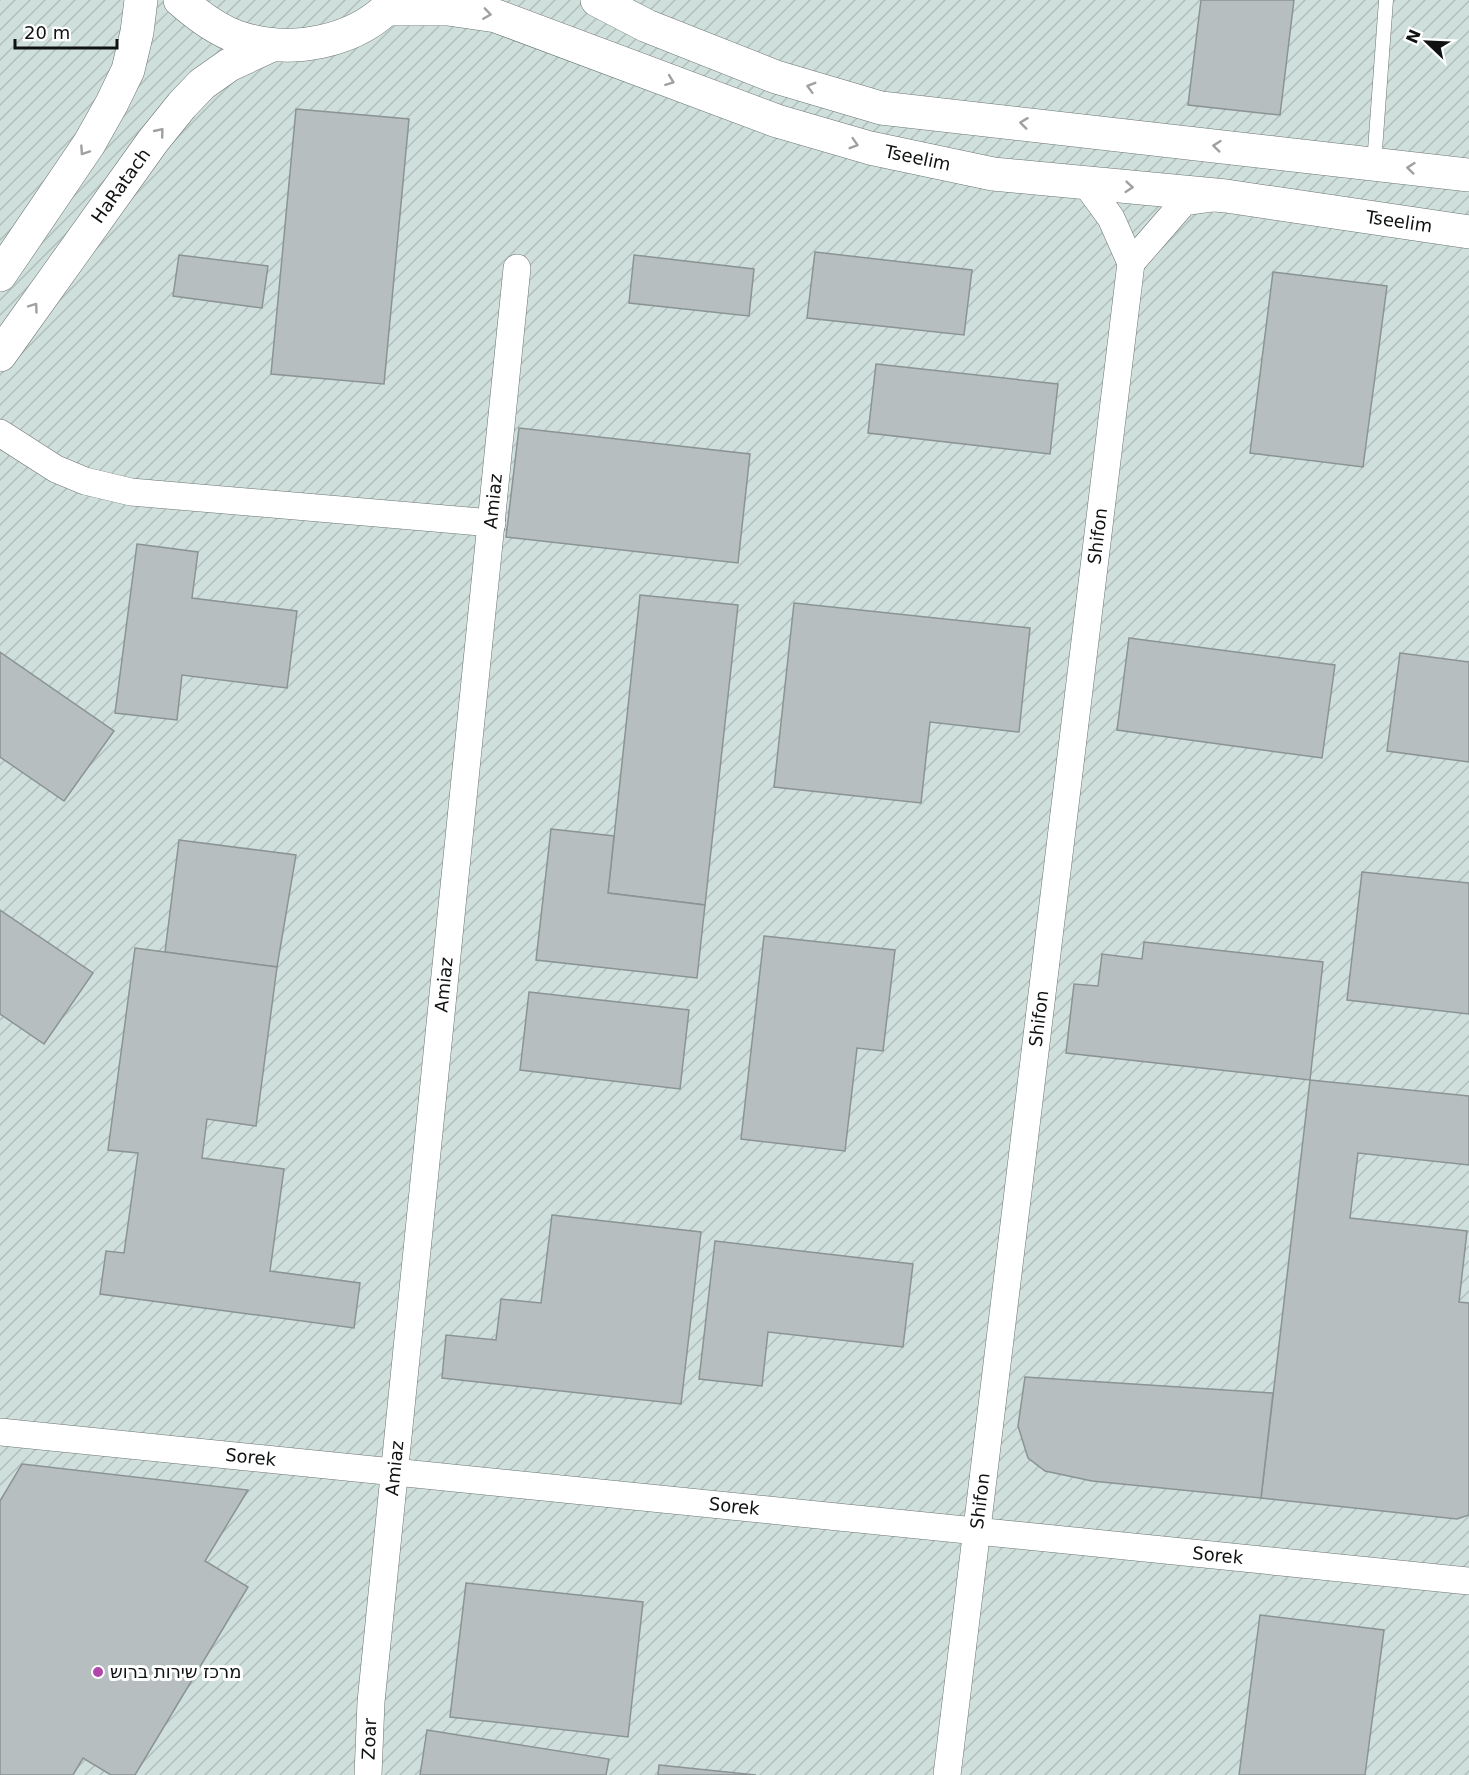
<svg xmlns="http://www.w3.org/2000/svg" width="1469" height="1775" font-family="'DejaVu Sans','Noto Sans Hebrew',sans-serif">
  <defs>
    <pattern id="industrial-furrows" width="10" height="10" patternUnits="userSpaceOnUse" patternTransform="scale(1.5)"><rect width="10" height="10" fill="#cfe0dc"/><path d="M-1 1l2-2M0 10L10 0M9 11l2-2" fill="none" stroke="#b1bfbc"/></pattern>
  </defs>
  <rect width="100%" height="100%" fill="#e4ecea"/>
  <rect fill="url(#industrial-furrows)" x="0" y="0" width="1469" height="1775"/>
  <g fill="#b6bebf" stroke="#8b9394" stroke-width="1.5">
    <path d="M1201,0h93l-14,115 -92,-10z"/>
    <path d="M296,109l113,10 -25,265 -113,-10z"/>
    <path d="M815,252l157,18 -8,65 -157,-17z"/>
    <path d="M179,255l89,11 -6,42 -89,-12z"/>
    <path d="M634,255l120,14 -5,47 -120,-13z"/>
    <path d="M1273,272l114,14 -24,181 -113,-14z"/>
    <path d="M876,364l182,20 -8,70 -182,-21z"/>
    <path d="M519,428l231,26 -12,109 -232,-26z"/>
    <path d="M137,544l61,8 -6,46 105,13 -10,77 -105,-13 -5,45 -62,-7z"/>
    <path d="M640,595l98,10 -33,300 -97,-12z"/>
    <path d="M794,603l236,25 -11,104 -89,-10 -9,81 -147,-16z"/>
    <path d="M1129,638l206,27 -13,93 -205,-28z"/>
    <path d="M0,652l114,79 -50,70 -64,-44z"/>
    <path d="M1400,653l69,9v100l-82,-11z"/>
    <path d="M551,829l63,7 -6,57 97,12 -8,73 -161,-18z"/>
    <path d="M179,840l117,15 -19,112 -112,-15z"/>
    <path d="M1362,872l107,11v131l-122,-14z"/>
    <path d="M0,910l93,63 -49,71 -44,-30z"/>
    <path d="M764,936l131,14 -12,101 -26,-3 -12,103 -104,-12z"/>
    <path d="M1144,942l179,20 -13,118 -244,-27 8,-69 24,2 4,-32 40,5z"/>
    <path d="M135,948l142,19 -21,159 -49,-7 -5,39 82,11 -14,102 90,12 -6,45 -254,-34 6,-43 18,2 14,-100 -30,-3z"/>
    <path d="M529,992l160,18 -9,79 -160,-19z"/>
    <path d="M1310,1080l159,16v69l-111,-12 -8,65 117,13 -8,71 10,1v212l-12,4 -196,-21z"/>
    <path d="M552,1215l149,17 -20,172 -239,-26 4,-43 50,5 5,-41 40,4z"/>
    <path d="M715,1241l198,23 -10,83 -135,-15 -6,54 -63,-7z"/>
    <path d="M1025,1377l248,16 -12,105 -169,-17 -47,-10 -17,-13 -10,-32z"/>
    <path d="M22,1464l226,26 -43,71 43,26 -113,188h-24l-28,-17 -10,17h-73v-274z"/>
    <path d="M466,1583l177,19 -15,135 -178,-20z"/>
    <path d="M1260,1615l124,15 -19,145h-126z"/>
    <path d="M427,1730l182,29 -3,16h-186z"/>
    <path d="M659,1765l97,10h-98z"/>
  </g>
  <g fill="none" stroke-linecap="round" stroke-linejoin="round">
    <g stroke="#6c7372" stroke-width="15">
      <path id="service" d="M1374,164l12,-164"/>
    </g>
    <g stroke="#6c7372" stroke-width="28">
      <g id="minor">
        <path d="M1131,263l53,-61 29,-4"/>
        <path d="M0,433l56,36 29,12 46,11 361,31"/>
        <path id="s1" d="M0,1432l1469,149"/>
        <path id="s2" d="M368,1775l3,-73 146,-1434"/>
        <path id="s3" d="M947,1775l184,-1512 -20,-45 -25,-34 -16,-1"/>
      </g>
    </g>
    <g stroke="#6c7372" stroke-width="34">
      <g id="tertiary">
        <path d="M180,0c17,15 35,29 57,37 53,18 121,6 158,-37"/>
        <path d="M597,0l50,26 129,51 105,31 588,67"/>
        <path id="s4" d="M387,9h61l48,7 281,105 93,27 123,26 233,22 243,36"/>
        <path d="M0,275l89,-131 23,-41 16,-33 9,-38 4,-32"/>
        <path id="s5" d="M0,355l153,-214 29,-36 20,-21 27,-19 43,-20"/>
      </g>
    </g>
    <use href="#service" stroke="#fff" stroke-width="14"/>
    <use href="#minor" stroke="#fff" stroke-width="27"/>
    <use href="#tertiary" stroke="#fff" stroke-width="33"/>
  </g>
  <defs><path id="oneway-chevron" d="M-2-3.5L2.5 0L-2 3.5" fill="none" stroke-width="1.6" stroke-linecap="round" stroke-linejoin="round" transform="scale(1.5)"/></defs>
  <g stroke="#9fa0a0">
    <use href="#oneway-chevron" transform="translate(487 14) rotate(8)"/>
    <use href="#oneway-chevron" transform="translate(670 81) rotate(21)"/>
    <use href="#oneway-chevron" transform="translate(811 87) rotate(-164)"/>
    <use href="#oneway-chevron" transform="translate(1024 123) rotate(-173)"/>
    <use href="#oneway-chevron" transform="translate(160 132) rotate(-51)"/>
    <use href="#oneway-chevron" transform="translate(854 144) rotate(17)"/>
    <use href="#oneway-chevron" transform="translate(1217 146) rotate(-174)"/>
    <use href="#oneway-chevron" transform="translate(84 151) rotate(124)"/>
    <use href="#oneway-chevron" transform="translate(1411 168) rotate(-174)"/>
    <use href="#oneway-chevron" transform="translate(1129 187) rotate(5)"/>
    <use href="#oneway-chevron" transform="translate(34 307) rotate(-54)"/>
  </g>
  <circle fill="#b048ab" stroke="#fff" stroke-width="2" cx="98" cy="1672" r="6"/>
  <g text-anchor="middle" stroke-width="6" stroke-linejoin="round" paint-order="stroke">
    <g font-size="18" fill="#0f1211" stroke="#fff">
      <text dy="6" stroke="none"><textPath href="#s4" startOffset="555">Tseelim</textPath></text>
      <text dy="6" stroke="none"><textPath href="#s5" startOffset="208">HaRatach</textPath></text>
      <text dy="6" stroke="none"><textPath href="#s4" startOffset="1041">Tseelim</textPath></text>
      <text dy="6" stroke="none"><textPath href="#s2" startOffset="1280">Amiaz</textPath></text>
      <text dy="6" stroke="none"><textPath href="#s3" startOffset="1248">Shifon</textPath></text>
      <text dy="6" stroke="none"><textPath href="#s2" startOffset="794">Amiaz</textPath></text>
      <text dy="6" stroke="none"><textPath href="#s3" startOffset="762">Shifon</textPath></text>
      <text dy="6" stroke="none"><textPath href="#s1" startOffset="252">Sorek</textPath></text>
      <text dy="6" stroke="none"><textPath href="#s2" startOffset="308">Amiaz</textPath></text>
      <text dy="6" stroke="none"><textPath href="#s3" startOffset="276">Shifon</textPath></text>
      <text dy="6" stroke="none"><textPath href="#s1" startOffset="738">Sorek</textPath></text>
      <text dy="6" stroke="none"><textPath href="#s1" startOffset="1224">Sorek</textPath></text>
      <text dy="6" stroke="none"><textPath href="#s2" startOffset="36">Zoar</textPath></text>
    </g>
    <g font-size="18" fill="#0f1211" stroke="#fff" text-anchor="start">
      <text x="110" y="1678">מרכז שירות ברוש</text>
    </g>
  </g>
  <g transform="translate(1427 42) rotate(293)" stroke="#ffffff" stroke-width="4.5" paint-order="stroke">
  <path d="M0-4.5L10 22L0 15L-10 22Z" fill="#0f1211"/>
  <text y="-9" font-size="16" font-weight="bold" text-anchor="middle" fill="#0f1211">N</text>
  </g>
  <path d="M15 39v9h102v-9" fill="none" stroke="#0f1211" stroke-width="3"/>
  <text x="24" y="39" font-size="18" fill="#0f1211" stroke="#ffffff" stroke-width="4.5" paint-order="stroke">20 m</text>
</svg>
